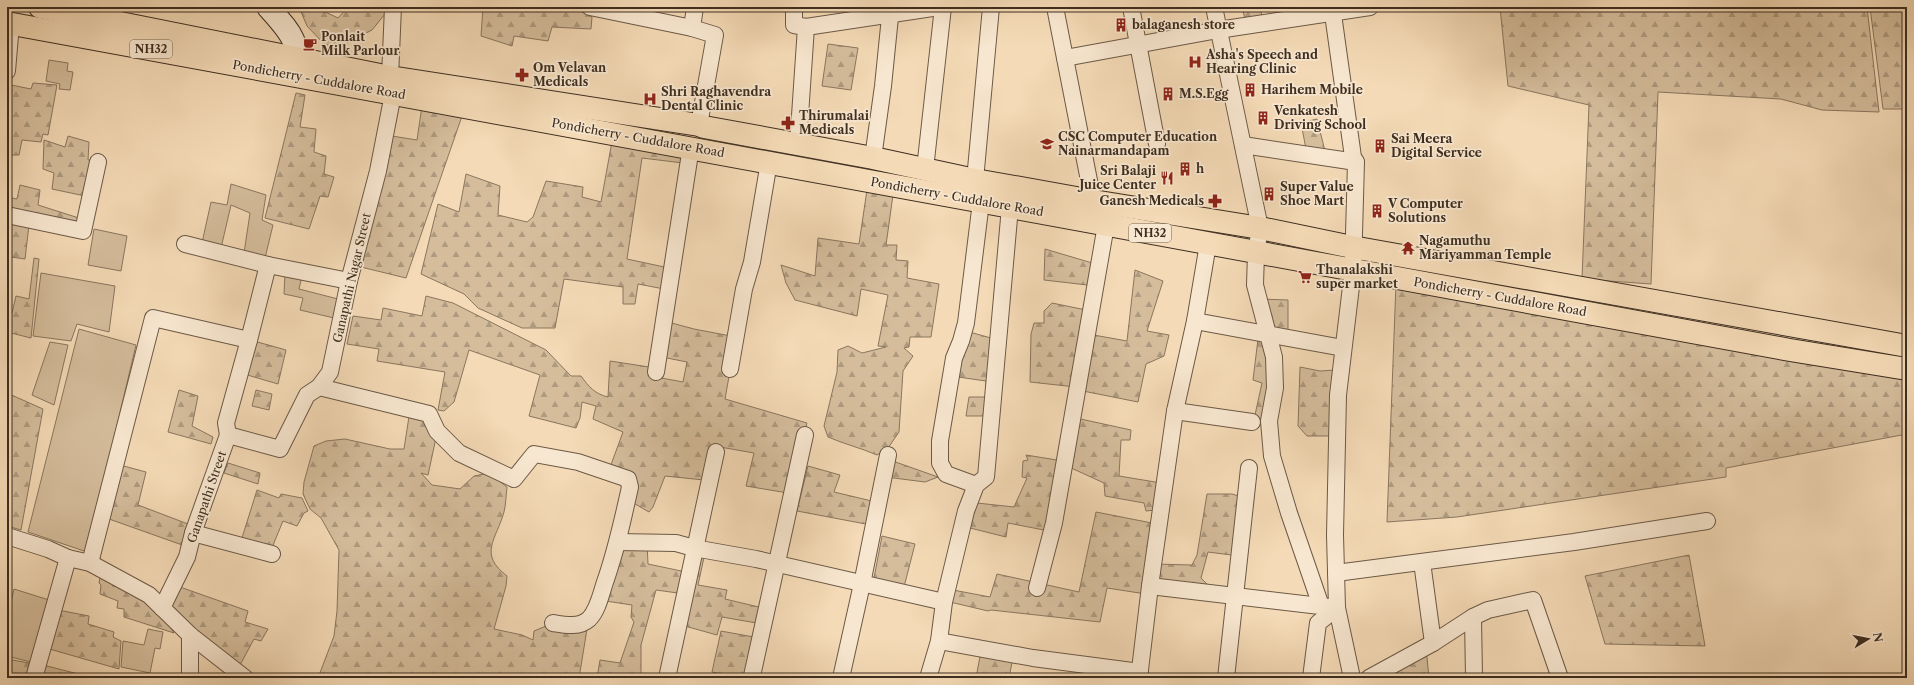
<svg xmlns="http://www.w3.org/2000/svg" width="1914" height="685" font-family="'Libre Caslon Text',serif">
  <defs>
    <pattern id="forest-firs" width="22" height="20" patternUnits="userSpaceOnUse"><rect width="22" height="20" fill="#d5bd9c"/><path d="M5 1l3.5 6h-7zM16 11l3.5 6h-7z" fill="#ae9a7f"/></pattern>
  </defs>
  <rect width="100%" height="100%" fill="#f4dab6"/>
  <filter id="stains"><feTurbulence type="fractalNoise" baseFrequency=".005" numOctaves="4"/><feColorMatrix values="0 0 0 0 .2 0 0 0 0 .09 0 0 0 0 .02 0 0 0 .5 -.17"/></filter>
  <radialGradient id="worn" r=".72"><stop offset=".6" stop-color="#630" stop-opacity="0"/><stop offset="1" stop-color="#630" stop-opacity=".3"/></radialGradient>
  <g fill="#d5bd9c" stroke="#8a765e">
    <path d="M49,60l19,3 -1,8 6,1 -3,18 -11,-1 1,-5 -14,-3z"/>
    <path d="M231,184l35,11 -4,25 11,5 -8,33 -21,-5 6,-40 -19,-8 -10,43 -19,-5 9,-41 16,3z"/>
    <path d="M94,229l33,7 -6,35 -33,-6z"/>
    <path d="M41,273l74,13 -6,46 -32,-8 -6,17 -38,-5z"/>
    <path d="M285,273l17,3 -3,13 39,10 -4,19 -34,-8 3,-12 -19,-4z"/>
    <path d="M79,329l57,16 -49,207 -59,-20z"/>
    <path d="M50,342l18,3 -14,60 -22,-10z"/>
    <path d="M14,589l35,11 -18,62 -24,-6v-38z"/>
    <path d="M148,629l15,3 -3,17 -5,-1 -5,25 -29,-6 2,-26 21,4z"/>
  </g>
  <g fill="url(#forest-firs)" stroke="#8a765e">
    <path d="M299,7h20v2l19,9 10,-11h35l2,7 -13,16 -27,14 -20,1 -18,-19z"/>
    <path d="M483,7h60v3l28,1 4,-4h6l1,5 10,5 -1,12 -39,-2 -4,14 -34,-5 -2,10 -31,-10z"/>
    <path d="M1242,7h18l3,14 -17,2z"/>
    <path d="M1500,7h367l12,105 -57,-2 -41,-11 -123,-7 -7,192 -69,-5 7,-174 -81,-19z"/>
    <path d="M1870,7h37v102h-24z"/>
    <path d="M828,44l30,4 -7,42 -29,-4z"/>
    <path d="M33,83l24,2 -9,50 -5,-1 -2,8 -19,-2 -3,15h-12v-31l4,-39 20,4z"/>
    <path d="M296,93l9,2 -5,32 16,2 -2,23 12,4 -2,18 10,3 -6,20 -8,-1 -11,33 -44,-11z"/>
    <path d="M422,106l40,10 -56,162 -45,-11 31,-131 25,4z"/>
    <path d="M1317,119l8,32 -19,-2 -5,-26z"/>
    <path d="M68,136l21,6 -1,18h6l-9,36 -33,-7 2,-16 -11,-4 1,-29 21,7z"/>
    <path d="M613,136l73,11 -3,16 -41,-5 -15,101 42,9 -5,21 -26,-5 -3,20h-12v-17l-59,-8 -9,49h-33l-44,-20 -14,-14 -43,-20 17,-70 21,8 7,-38 34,12 -2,29 29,7 6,-5 13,-36 37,6 -1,10 19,5z"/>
    <path d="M868,183l26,5 -8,57h11l-1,15 12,1 -1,17 32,6 -8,53h-21l-1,10 -5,1 9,8 -10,15 -4,61 -11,16 -11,7c-16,-7 -33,-11 -49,-18l-4,-11 13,-54 1,-22 10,-4 14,7 24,-6 -8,-1 10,-51 -27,-6 -4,27 -62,-16 -9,-17 -5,-18 34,11 3,-38 41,6z"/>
    <path d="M20,185l20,5 -2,15 44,14 -2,8 -73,-16v-14l10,2z"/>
    <path d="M7,220l22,5 -4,34 -14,-2 -3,13z"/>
    <path d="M1045,249l54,16 -3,21 -52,-6z"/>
    <path d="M34,258l5,1 -8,79 -24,-6v-20l5,1 4,-17 13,3z"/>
    <path d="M1135,270l28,11 -16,50 22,4 -5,21 -18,8 -8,38 -60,-12 10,-56 39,7z"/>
    <path d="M1396,283l40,9 16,7 14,1 441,74v60l-181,34v9l-269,40 -70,5z"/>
    <path d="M426,296l27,7 93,47 25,26h10c8,11 14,18 27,21l2,-36 39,6 12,11 22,4 4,-20 -25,-5 6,-35 26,7 42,8 -11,62 82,24 -19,70 -42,-7 8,-33 -34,-6 -16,33 -39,-4 -12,31 -4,5 -19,-11v-18l-21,-13 14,-38 -30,-13 3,-13 -14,-4 -2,16 -4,10 -47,-12 11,-41 -71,-25 -15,52 -10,9 -6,-1 7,-38 -68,-11 2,-12 -32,-5 6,-28 28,4 2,-12 39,8z"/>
    <path d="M1259,299l29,1v35l-18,-3z"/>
    <path d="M1052,303l39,8 -15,76 -46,-5 1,-48 3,-11h10v-12z"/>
    <path d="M966,331l32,9 -7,76h-25l3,-19h18l-1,-16 -35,-5z"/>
    <path d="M1269,334l-1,92 -15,-2 9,-41 -9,-3 5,-41z"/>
    <path d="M254,341l32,9 -8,34 -34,-10z"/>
    <path d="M1300,367l20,4 15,-1v66h-28l-9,-10z"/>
    <path d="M179,390l19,6 -6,30 21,11 -2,7 -43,-12z"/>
    <path d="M256,390l16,4 -3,16 -17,-4z"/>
    <path d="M7,393l36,16 -22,121 -14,-4z"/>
    <path d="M410,410l17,4 10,19 -9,42 -7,-2 11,12 28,4 14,-13 15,-3 18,14c-1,8 -1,17 -3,25 -8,28 -26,42 3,64l-1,10 -12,43 28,6 11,5 1,-9 12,-5 42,-3 -9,55h-261l16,-42 3,-25 2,-61 -18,-32 -11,-9 -7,-15 1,-12 10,-36 12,-5 19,-2 45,10h14z"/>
    <path d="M1076,418l55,12 -1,10h-9l-2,36 42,7 -6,27 -9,1 -2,-8 -39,-7 -1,-13 -35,-16z"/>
    <path d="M1026,455l37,6 -14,70 -41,-8 -2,14 -36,-9 7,-25 37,4 13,-29 -5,-1 1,-16 5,-1z"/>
    <path d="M887,459l51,18 -13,5 -39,-5z"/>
    <path d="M228,463l32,10 -2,11 -34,-11z"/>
    <path d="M120,465l26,7 -8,33 50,19 -3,22 -76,-27z"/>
    <path d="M808,466l32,9 -6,17 42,10 -5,23 -74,-14z"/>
    <path d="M257,490l22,8 2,-4 21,4 6,13 -4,2 -7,13 -14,-5 -12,29 -30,-9z"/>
    <path d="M1207,494h25l14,4 -7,58 -31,-4 -7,26 11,11 -60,-3 1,-22 39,1 5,-10z"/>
    <path d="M1096,512l61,12 -11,70 -39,-6 -7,34 -109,-12 -3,1 -38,-9 3,-12 37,7 7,-23 82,18z"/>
    <path d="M882,536l33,8 -11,43 -30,-9z"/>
    <path d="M647,542l1,22 38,8 -1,22 -29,-4 -15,55v33h-44l3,-18 20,3 14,-41 -3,-5 1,-12 -33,-5 19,-56z"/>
    <path d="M694,548l11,5 -7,32 29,5 -2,9 38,9 -1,16 -40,-7 -5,18 -36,-10z"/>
    <path d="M1689,555l16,91 -100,-2 -20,-68z"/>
    <path d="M101,571l60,41 13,21 -50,-16v-8l-7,-1 1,-7 -18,-7 1,-9 -2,-2z"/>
    <path d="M180,587l68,24 -3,11 23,7 -7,12 -7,-2 -14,26 -71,-56z"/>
    <path d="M58,610l31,6 -1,8 26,8 -1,5 8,4 -2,28 -73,-21z"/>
    <path d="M721,631l38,7 -13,40 -34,-6z"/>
    <path d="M1426,647l3,31h-43v-2z"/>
    <path d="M981,651l32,6 -4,21h-33z"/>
    <path d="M7,659l22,4 -3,15h-19z"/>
    <path d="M43,665l51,13h-54z"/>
  </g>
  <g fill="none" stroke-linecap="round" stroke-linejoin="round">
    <g stroke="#6c5946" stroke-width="18">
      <g id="street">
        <path d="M590,7l102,21"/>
        <path d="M695,7l-3,21 23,7 -16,90"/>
        <path d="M794,7v18l12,2"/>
        <path d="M1055,7l38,194"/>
        <path d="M1131,7l26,137"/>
        <path d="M1214,7l46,221 -4,25 -1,32 19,72 1,31 -6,33 3,35 17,57 32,93"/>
        <path d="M1065,58l153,-28 152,-23"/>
        <path d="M7,71l4,-47"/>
        <path d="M798,145l8,-118 133,-20"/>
        <path d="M1243,145l113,17"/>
        <path d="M873,158l10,-72 8,-79"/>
        <path d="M925,169l18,-162"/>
        <path d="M975,180l16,-173"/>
        <path d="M7,215l76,16 15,-69"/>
        <path d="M185,244l83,21 81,16"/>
        <path d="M1195,321l148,27"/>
        <path d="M730,369l14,-80 8,-27 17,-100"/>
        <path d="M656,372l35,-225"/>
        <path d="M319,387l110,27 8,17 22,22 55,26 20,-25 44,8 50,17 2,8c-7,32 -14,64 -25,95 -4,12 -7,28 -16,37 -10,9 -24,6 -36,4"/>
        <path d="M1175,411l77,11"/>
        <path d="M228,435l52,14 27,-54 12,-8 11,-15 19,-91 29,-110 15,-77 -3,-17 3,-70"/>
        <path d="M228,435l-2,-12 23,-83"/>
        <path d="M976,485l-30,-11 -6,-11v-22l14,-83 7,-17 5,-18 15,-121"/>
        <path d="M193,533l79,21"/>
        <path d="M7,536l41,13 20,9 22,5 59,32 41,40 55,43"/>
        <path d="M618,542l58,1 18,5 62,11 188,43"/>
        <path d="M1422,562l11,81"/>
        <path d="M90,563l63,-245 96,22 19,-75"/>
        <path d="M1336,573l238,-31 133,-21"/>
        <path d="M1150,586l187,22 15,70"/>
        <path d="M1037,588l17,-65 52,-298"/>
        <path d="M162,608l25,-51 6,-24 35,-98"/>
        <path d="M1473,617l1,61"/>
        <path d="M190,635v43"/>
        <path d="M939,641l94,17 107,14"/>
        <path d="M752,676l53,-241"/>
        <path d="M34,678l34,-120"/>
        <path d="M667,678l49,-226"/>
        <path d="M841,678l21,-94 26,-129"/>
        <path d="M928,678l11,-37 5,-39 22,-91 10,-26 10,-8 24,-270"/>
        <path d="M1139,678l11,-92 25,-175 20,-90 13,-77"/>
        <path d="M1226,678l23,-210"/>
        <path d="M1311,678l7,-55 19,-15 -2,-73 3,-140 15,-125 3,-108 -3,-5 -21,-150"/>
        <path d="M1369,678l64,-35 40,-26 15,-7 45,-10 27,78"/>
      </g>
    </g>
    <g stroke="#3e2e20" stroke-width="24">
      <path id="secondary" d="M268,7c22,25 33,34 27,68"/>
    </g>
    <g stroke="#3e2e20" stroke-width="24">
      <g id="highway">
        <path d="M40,7l350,70 309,48 5,2 169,31 102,22 118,21 167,27 92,19 555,99"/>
        <path d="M7,23l1783,327 117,19"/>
      </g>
    </g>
    <use href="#street" stroke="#f8e7d0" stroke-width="16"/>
    <use href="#secondary" stroke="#f8e7d0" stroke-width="22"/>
    <use href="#highway" stroke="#f4dab6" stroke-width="22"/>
  </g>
  <defs>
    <g id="building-bare" transform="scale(1.08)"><path d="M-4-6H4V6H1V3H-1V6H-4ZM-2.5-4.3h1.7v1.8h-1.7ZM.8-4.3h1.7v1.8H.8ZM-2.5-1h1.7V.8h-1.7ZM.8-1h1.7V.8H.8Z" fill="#8f2418" stroke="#f8e7d0" stroke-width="2.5" paint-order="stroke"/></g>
    <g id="cafe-bare" transform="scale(1.08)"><path d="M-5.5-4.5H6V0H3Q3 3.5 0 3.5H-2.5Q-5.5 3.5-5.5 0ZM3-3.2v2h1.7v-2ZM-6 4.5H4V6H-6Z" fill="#8f2418" stroke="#f8e7d0" stroke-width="2.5" paint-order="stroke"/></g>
    <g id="hospital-bare" transform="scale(1.08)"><path d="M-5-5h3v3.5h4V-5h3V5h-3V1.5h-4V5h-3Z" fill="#8f2418" stroke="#f8e7d0" stroke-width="2.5" paint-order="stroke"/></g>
    <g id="pharmacy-bare" transform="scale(1.08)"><path d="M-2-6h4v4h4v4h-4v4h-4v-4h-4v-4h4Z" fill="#8f2418" stroke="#f8e7d0" stroke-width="2.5" paint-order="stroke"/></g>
    <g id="school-bare" transform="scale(1.08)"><path d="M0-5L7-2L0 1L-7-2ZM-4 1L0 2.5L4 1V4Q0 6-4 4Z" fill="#8f2418" stroke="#f8e7d0" stroke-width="2.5" paint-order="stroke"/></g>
    <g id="restaurant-bare" transform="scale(1.08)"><path d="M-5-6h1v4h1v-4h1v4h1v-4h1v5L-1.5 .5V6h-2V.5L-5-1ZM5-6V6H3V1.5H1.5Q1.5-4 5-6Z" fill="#8f2418" stroke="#f8e7d0" stroke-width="2.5" paint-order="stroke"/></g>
    <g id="temple-bare" transform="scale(1.08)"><path d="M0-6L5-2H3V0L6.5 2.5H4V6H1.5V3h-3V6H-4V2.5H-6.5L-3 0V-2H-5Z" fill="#8f2418" stroke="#f8e7d0" stroke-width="2.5" paint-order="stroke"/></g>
    <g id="supermarket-bare" transform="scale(1.08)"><path d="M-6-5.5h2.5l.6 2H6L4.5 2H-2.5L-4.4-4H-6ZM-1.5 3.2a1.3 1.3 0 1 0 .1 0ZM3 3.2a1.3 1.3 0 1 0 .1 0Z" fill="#8f2418" stroke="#f8e7d0" stroke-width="2.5" paint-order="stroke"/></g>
  </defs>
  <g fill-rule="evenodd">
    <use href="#building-bare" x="1121" y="25"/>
    <use href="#cafe-bare" x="310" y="44"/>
    <use href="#hospital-bare" x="1195" y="62"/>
    <use href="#pharmacy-bare" x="522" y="75"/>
    <use href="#building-bare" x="1250" y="90"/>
    <use href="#building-bare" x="1168" y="94"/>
    <use href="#hospital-bare" x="650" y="99"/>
    <use href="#building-bare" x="1263" y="118"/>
    <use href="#pharmacy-bare" x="788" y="123"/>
    <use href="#school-bare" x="1047" y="144"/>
    <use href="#building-bare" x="1380" y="146"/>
    <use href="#building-bare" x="1185" y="169"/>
    <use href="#restaurant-bare" x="1167" y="178"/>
    <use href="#building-bare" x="1269" y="194"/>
    <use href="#pharmacy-bare" x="1215" y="201"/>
    <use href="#building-bare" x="1377" y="211"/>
    <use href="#temple-bare" x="1408" y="248"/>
    <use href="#supermarket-bare" x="1305" y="277"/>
  </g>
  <g text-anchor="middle" stroke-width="3.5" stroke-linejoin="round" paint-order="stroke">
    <g fill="#f8e7d0" stroke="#766655" stroke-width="1">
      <rect x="130" y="40" width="42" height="18" rx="3"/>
      <rect x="1129" y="224" width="42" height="18" rx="3"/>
    </g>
    <g font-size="11" font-weight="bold" fill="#3e2e20">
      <text x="151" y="53">NH32</text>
      <text x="1150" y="237">NH32</text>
    </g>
    <g font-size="12" font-weight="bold" fill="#3e2e20" stroke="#f8e7d0" text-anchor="start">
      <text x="1132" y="29">balaganesh store</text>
      <text x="321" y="41">Ponlait<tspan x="321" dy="14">Milk Parlour</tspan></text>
      <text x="1206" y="59">Asha's Speech and<tspan x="1206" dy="14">Hearing Clinic</tspan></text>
      <text x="533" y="72">Om Velavan<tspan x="533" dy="14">Medicals</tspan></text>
      <text x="1261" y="94">Harihem Mobile</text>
      <text x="661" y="96">Shri Raghavendra<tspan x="661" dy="14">Dental Clinic</tspan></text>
      <text x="1179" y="98">M.S.Egg</text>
      <text x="1274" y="115">Venkatesh<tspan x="1274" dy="14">Driving School</tspan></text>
      <text x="799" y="120">Thirumalai<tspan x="799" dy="14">Medicals</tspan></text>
      <text x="1058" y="141">CSC Computer Education<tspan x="1058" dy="14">Nainarmandapam</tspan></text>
      <text x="1391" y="143">Sai Meera<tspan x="1391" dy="14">Digital Service</tspan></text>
      <text x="1196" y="173">h</text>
      <text x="1156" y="175" text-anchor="end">Sri Balaji<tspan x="1156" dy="14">Juice Center</tspan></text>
      <text x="1280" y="191">Super Value<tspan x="1280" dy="14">Shoe Mart</tspan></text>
      <text x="1204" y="205" text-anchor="end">Ganesh Medicals</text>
      <text x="1388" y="208">V Computer<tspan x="1388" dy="14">Solutions</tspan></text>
      <text x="1419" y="245">Nagamuthu<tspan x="1419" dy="14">Mariyamman Temple</tspan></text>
      <text x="1316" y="274">Thanalakshi<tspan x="1316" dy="14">super market</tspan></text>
    </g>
    <g font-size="12" fill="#3e2e20" stroke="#f8e7d0">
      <text transform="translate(319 80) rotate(10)" y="4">Pondicherry - Cuddalore Road</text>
      <text transform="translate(638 138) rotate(10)" y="4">Pondicherry - Cuddalore Road</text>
      <text transform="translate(957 197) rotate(10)" y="4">Pondicherry - Cuddalore Road</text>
      <text transform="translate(352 278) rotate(-77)" y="4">Ganapathi Nagar Street</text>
      <text transform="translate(1500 297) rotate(10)" y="4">Pondicherry - Cuddalore Road</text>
      <text transform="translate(207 497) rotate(-71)" y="4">Ganapathi Street</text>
    </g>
  </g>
  <rect width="1914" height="685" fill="none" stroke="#f4dab6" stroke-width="24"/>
  <rect x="8" y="8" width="1898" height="669" fill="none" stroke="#3e2e20" stroke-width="2"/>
  <rect x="12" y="12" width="1890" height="661" fill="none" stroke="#3e2e20"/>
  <g transform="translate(1868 639) rotate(80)" stroke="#f8e7d0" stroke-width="3" paint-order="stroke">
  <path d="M0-3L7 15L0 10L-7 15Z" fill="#3e2e20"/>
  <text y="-6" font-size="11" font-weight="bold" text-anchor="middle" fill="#3e2e20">N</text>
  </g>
  <rect width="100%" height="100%" filter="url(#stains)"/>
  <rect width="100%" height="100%" fill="url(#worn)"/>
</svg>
